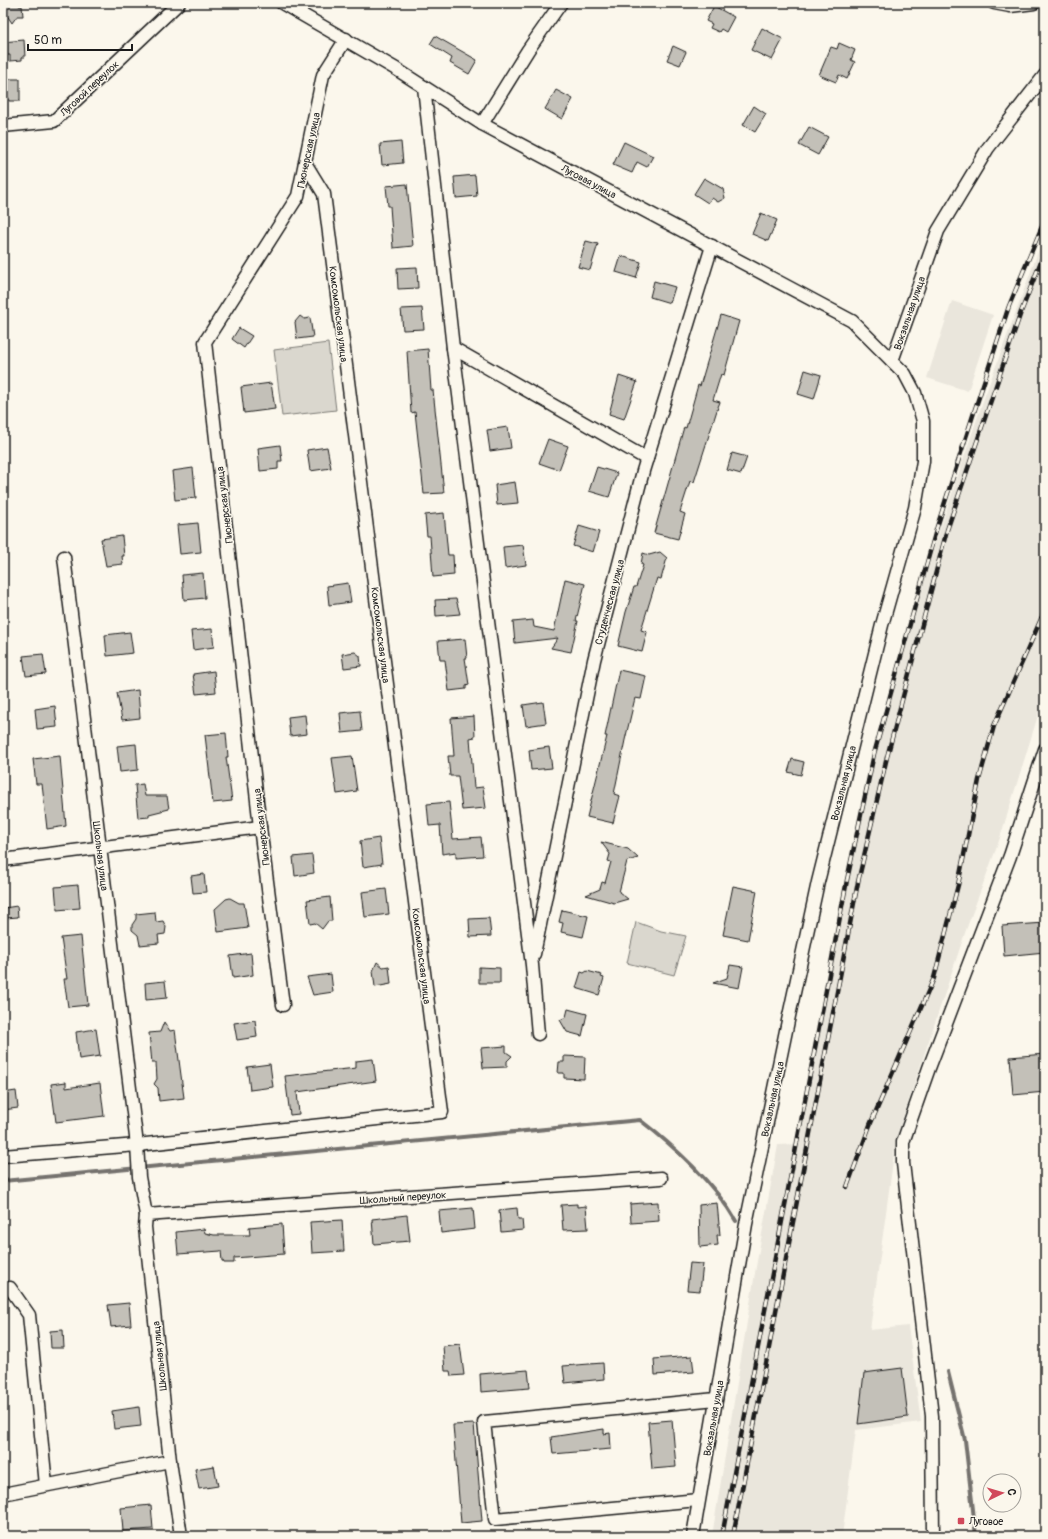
<svg xmlns="http://www.w3.org/2000/svg" width="1048" height="1539" font-family="Pangolin,sans-serif">
  <rect width="100%" height="100%" fill="#fbf7ec"/>
  <filter id="ink" filterUnits="userSpaceOnUse"><feTurbulence type="fractalNoise" baseFrequency=".025" numOctaves="2"/><feDisplacementMap in="SourceGraphic" scale="8" xChannelSelector="R" yChannelSelector="G"/><feConvolveMatrix kernelMatrix="1 2 1 2 8 2 1 2 1" color-interpolation-filters="sRGB"/></filter>
  <g filter="url(#ink)">
    <g fill="#eae6dc">
      <path d="M1045,233v460l-46,148 -33,89 -70,209 -26,191 38,-4 13,96 -65,8 -14,106h-130l44,-269 22,-122 19,-1 48,-252 30,-133 31,-121 34,-109 43,-128z"/>
      <path d="M952,301l41,14 -25,76 -41,-13z"/>
    </g>
    <g fill="#dad7ce" stroke="#7b7a75">
      <path d="M328,343l8,67 -54,6 -8,-66z"/>
      <path d="M636,922l25,9 25,5 -12,39 -47,-12z"/>
    </g>
    <g fill="none" stroke-linecap="round" stroke-linejoin="round">
      <g stroke="#74726e" stroke-width="4">
        <path d="M3,1181l637,-61c34,26 75,64 96,101"/>
        <path d="M948,1372l17,68 11,96"/>
      </g>
    </g>
    <g fill="#c3c0b8" stroke="#1c1c1c">
      <path d="M3,3h16v3h3l1,10h-6l-5,7 -4,-6h-5z"/>
      <path d="M714,6l20,11 -8,15 -5,-3 -2,3 -9,-4 2,-4 -6,-3z"/>
      <path d="M762,28l21,11 -11,21 -21,-10z"/>
      <path d="M435,36l42,24 -8,14 -19,-11 2,-5 -22,-14z"/>
      <path d="M24,40l1,17h-3v3l-12,1v-6h-7v-13z"/>
      <path d="M839,43l16,7 -4,10 4,2 -8,17 -8,-4 -3,7 -17,-7 12,-28 6,2z"/>
      <path d="M673,46l13,6 -6,13 -13,-5z"/>
      <path d="M4,79h16v22h-11v-3h-5z"/>
      <path d="M556,90l17,9 -11,20 -17,-10z"/>
      <path d="M754,106l12,8 -11,18 -12,-7z"/>
      <path d="M809,127l19,10 -10,18 -19,-10z"/>
      <path d="M401,142l2,21 -21,2 -2,-21z"/>
      <path d="M624,142l29,14 -6,11 -10,-5 -5,11 -19,-8z"/>
      <path d="M475,175l2,21 -21,2 -2,-21z"/>
      <path d="M704,178l19,11 2,9 -7,4 -6,-4 -4,5 -14,-9z"/>
      <path d="M407,184l6,62 -20,2 -3,-42h-2l-2,-20z"/>
      <path d="M761,213l16,7 -9,21 -16,-7z"/>
      <path d="M586,241l12,3 -8,26 -12,-3z"/>
      <path d="M621,256l20,6 -5,16 -20,-6z"/>
      <path d="M417,267l1,21 -20,1 -1,-21z"/>
      <path d="M654,281l21,6 -5,16 -20,-6z"/>
      <path d="M422,308l2,21 -21,1 -2,-21z"/>
      <path d="M721,315l18,6 -15,54 -3,-1 -8,26 7,2 -2,5 -24,75 -4,-1 -10,31 5,2 -7,25 -24,-6 30,-106 2,1 12,-43 2,1z"/>
      <path d="M300,316l4,3 6,-1 3,19 -16,2 -2,-17z"/>
      <path d="M239,328l13,8 -8,12 -12,-9z"/>
      <path d="M428,349l3,41h2l11,103 -20,1 -9,-82 -4,1 -4,-62z"/>
      <path d="M805,370l16,5 -7,24 -16,-5z"/>
      <path d="M619,376l18,6 -13,37 -15,-5z"/>
      <path d="M271,383l4,26 -31,4 -3,-26z"/>
      <path d="M508,427l3,21 -21,3 -3,-21z"/>
      <path d="M548,439l20,7 -9,24 -20,-7z"/>
      <path d="M280,445l2,16h-4v8l-18,2 -2,-23z"/>
      <path d="M327,447l4,21 -21,3 -3,-21z"/>
      <path d="M732,453l15,4 -6,17 -14,-4z"/>
      <path d="M597,467l20,6 -8,24 -20,-6z"/>
      <path d="M193,468l3,30 -21,2 -3,-29z"/>
      <path d="M515,482l3,21 -21,2 -2,-20z"/>
      <path d="M444,513l4,42h5l1,20 -21,2 -3,-41h-3l-2,-21z"/>
      <path d="M198,523l3,29 -21,2 -3,-29z"/>
      <path d="M579,526l20,6 -6,20 -20,-6z"/>
      <path d="M122,536l2,20h-2l1,8 -17,2 -5,-27z"/>
      <path d="M523,545l3,20 -21,3 -2,-21z"/>
      <path d="M660,552l7,6 -6,21 -4,-1 -16,52 6,2 -5,20 -24,-6 8,-34 8,-25h2l7,-22 -2,-1 2,-11 6,2z"/>
      <path d="M203,573l2,25 -21,2 -2,-25z"/>
      <path d="M565,579l20,5 -9,37h2l-7,31 -20,-4 7,-10 -43,5 -2,-21 20,-2 1,7 20,4z"/>
      <path d="M348,583l3,19 -22,3 -2,-19z"/>
      <path d="M456,599l4,15 -24,2 -1,-16z"/>
      <path d="M212,629l2,18 -21,3 -2,-19z"/>
      <path d="M130,632l3,21 -26,3 -2,-21z"/>
      <path d="M465,639l2,19h-2l4,27 -3,1v3l-17,2 -4,-31h-5l-2,-19z"/>
      <path d="M355,652l5,4 1,10 -17,2 -2,-14z"/>
      <path d="M43,654l3,20 -20,2 -3,-20z"/>
      <path d="M619,670l27,6 -5,23 -6,-1 -10,42 -11,54 6,2 -7,27 -26,-6 20,-81h-2z"/>
      <path d="M214,671l2,21 -20,2 -3,-20z"/>
      <path d="M138,690l2,28 -18,2 -5,-27z"/>
      <path d="M543,702l3,21 -20,3 -3,-21z"/>
      <path d="M55,706l2,21 -20,2 -2,-20z"/>
      <path d="M360,711l2,20 -20,2 -2,-20z"/>
      <path d="M305,715l2,19 -17,2 -2,-19z"/>
      <path d="M474,716l1,21 -5,1 4,50 9,-1 3,21 -24,2 -4,-34h-8l-2,-20h6l-3,-38z"/>
      <path d="M226,733l2,24h-2l6,44 -19,2 -8,-68z"/>
      <path d="M136,744l2,26 -18,2 -3,-26z"/>
      <path d="M549,747l3,21 -21,2 -2,-20z"/>
      <path d="M60,756l6,70 -19,3 -5,-45h-6l-3,-25z"/>
      <path d="M352,756l5,35 -20,3 -5,-36z"/>
      <path d="M792,759l12,3 -3,13 -13,-3z"/>
      <path d="M143,784l2,12h22l2,13 -20,5v3l-11,1 -3,-33z"/>
      <path d="M449,802l4,37 28,-2 2,19 -27,2v-6l-14,2 -2,-29 -11,1 -2,-22z"/>
      <path d="M379,838l3,26 -19,3 -3,-26z"/>
      <path d="M601,842l27,7 10,9 -11,3 -8,31 9,7 -14,4 -28,-8 14,-6 2,-7 3,1 6,-21 -3,-1 2,-7z"/>
      <path d="M312,855l2,18 -19,3 -2,-19z"/>
      <path d="M204,874l2,18 -13,1 -2,-17z"/>
      <path d="M78,885l2,23 -23,2 -2,-23z"/>
      <path d="M733,886l24,5 -9,49 -25,-5z"/>
      <path d="M386,889l3,25 -24,3 -3,-25z"/>
      <path d="M330,897l2,24h-4l-6,8 -7,-6 -5,1 -3,-24z"/>
      <path d="M230,898l9,5h5l4,25 -30,4 -3,-23 11,-10z"/>
      <path d="M17,906l1,11 -12,1 -2,-10z"/>
      <path d="M562,910l26,6 -5,21 -22,-5 2,-9 -4,-1z"/>
      <path d="M155,912l1,10 7,-1 3,6 -1,7 -7,1 1,8 -19,2 -2,-10 -6,-5v-5l4,-6v-5z"/>
      <path d="M489,918l2,18 -21,1 -1,-18z"/>
      <path d="M1045,923v29l-41,4 -2,-30z"/>
      <path d="M81,936l7,69 -20,2 -4,-28h3l-6,-41z"/>
      <path d="M251,953l2,22 -20,3 -3,-22z"/>
      <path d="M377,962l6,5 6,-1 2,18 -16,3 -2,-16z"/>
      <path d="M730,965l13,2 -4,21 -26,-5 14,-5z"/>
      <path d="M479,967l21,1v15h-21z"/>
      <path d="M587,971l15,4 -1,2 3,1 -5,17 -23,-7 5,-16 3,1z"/>
      <path d="M331,974l2,18 -20,3 -6,-18z"/>
      <path d="M165,981l2,17 -21,2 -1,-17z"/>
      <path d="M568,1009l19,5 -5,22 -15,-4 -7,-12 6,-3z"/>
      <path d="M255,1020l2,17 -20,3 -3,-17z"/>
      <path d="M164,1022l6,9 5,-1 9,68 -25,3 -1,-13 -4,-4 3,-5 -1,-16h-4l-3,-30 11,-1z"/>
      <path d="M96,1029l4,27 -21,3 -3,-27z"/>
      <path d="M506,1046v6l6,4 -5,5v6l-24,1 -2,-20z"/>
      <path d="M1045,1054v38l-32,3 -3,-38z"/>
      <path d="M564,1056l21,1 -1,22 -20,-1v-5h-6l1,-11h5z"/>
      <path d="M373,1059l3,22 -79,11 2,22 -9,1 -5,-39 71,-8v-7z"/>
      <path d="M270,1064l3,23 -23,3 -3,-23z"/>
      <path d="M66,1082v6l34,-5 4,33 -48,6 -5,-38z"/>
      <path d="M16,1091l2,17 -15,2v-17z"/>
      <path d="M658,1202l1,19 -28,2 -1,-19z"/>
      <path d="M717,1203l3,32h-3l1,10 -18,2 -1,-42z"/>
      <path d="M577,1204v3l9,-1 2,23 -25,1 -2,-25z"/>
      <path d="M473,1208l2,21 -34,4 -2,-22z"/>
      <path d="M517,1208l1,11h4l1,11 -22,2 -2,-22z"/>
      <path d="M407,1215l3,26 -36,3 -2,-25z"/>
      <path d="M342,1220l2,31 -32,2 -2,-31z"/>
      <path d="M282,1224l2,30 -50,4v5h-10l-1,-2h-1l-1,-10 -43,3 -2,-22 28,-3 1,4 9,2h36l-1,-8z"/>
      <path d="M690,1263l13,1 -3,27 -13,-1z"/>
      <path d="M129,1303l2,22 -20,2 -3,-22z"/>
      <path d="M63,1330l1,18h-13l-1,-17z"/>
      <path d="M460,1344l4,31 -13,1 -1,-5h-5l-2,-25z"/>
      <path d="M692,1356l2,16 -39,3 -1,-16z"/>
      <path d="M603,1363l1,16 -39,4 -2,-17z"/>
      <path d="M902,1368l6,49 -50,7 6,-51z"/>
      <path d="M528,1370l2,18 -49,4 -1,-18z"/>
      <path d="M139,1407l2,19 -27,3 -2,-18z"/>
      <path d="M672,1420l4,47 -24,2 -4,-47z"/>
      <path d="M474,1424l8,97 -21,2 -8,-98z"/>
      <path d="M604,1429v5l6,-1 1,16 -58,5 -2,-17z"/>
      <path d="M214,1466l4,20 -19,3 -4,-20z"/>
      <path d="M151,1505l2,24 -30,2 -2,-23z"/>
    </g>
    <g fill="none" stroke-linecap="round" stroke-linejoin="round">
      <g stroke="#1c1c1c" stroke-width="15">
        <g id="minor">
          <path d="M282,3l114,66 86,55 370,197 40,40"/>
          <path d="M994,3l16,3 24,-3"/>
          <path d="M424,87l29,261 79,617 6,69"/>
          <path d="M482,124l46,-74 33,-47"/>
          <path d="M3,126l51,-5 125,-118"/>
          <path d="M453,348l194,111"/>
          <path d="M64,557l73,588 2,32 7,38 -1,12 25,234 11,75"/>
          <path d="M3,860l257,-33"/>
          <path d="M534,954l60,-294 49,-189 69,-225"/>
          <path d="M283,1005l-23,-178 -55,-485 93,-146 25,-121 23,-36"/>
          <path d="M3,1156l134,-11 305,-33 -118,-918 -19,-31"/>
          <path d="M146,1215l515,-37"/>
          <path d="M10,1288l19,27 17,170"/>
          <path d="M3,1494l167,-33"/>
          <path d="M698,1500l-203,19 -11,-97 232,-23"/>
          <path d="M693,1536l53,-312 43,-208 29,-134 64,-257 33,-117 8,-47v-40l-8,-28 -10,-19 -13,-13 46,-130 50,-83 57,-73"/>
          <path d="M933,1536l-1,-120 -29,-253v-21l26,-74 81,-212 35,-107"/>
        </g>
      </g>
      <use href="#minor" stroke="#fbf7ec" stroke-width="12"/>
      <g stroke="#1c1c1c" stroke-width="4.5">
        <g id="rail">
          <path d="M847,1187l23,-62 64,-147 24,-93 21,-105 15,-54 51,-116"/>
          <path d="M722,1536l125,-656 27,-126 62,-224 41,-127 32,-97 36,-87"/>
          <path d="M733,1536l125,-654 29,-125 60,-227 74,-218 24,-61"/>
        </g>
      </g>
      <use href="#rail" stroke="#fbf7ec" stroke-width="3" stroke-dasharray="9" stroke-linecap="butt"/>
    </g>
  </g>
  <rect fill="#d1495b" stroke="#fbf7ec" stroke-width="1.5" x="957" y="1517" width="8" height="8" rx="2"/>
  <g text-anchor="middle" stroke-width="3" stroke-linejoin="round" paint-order="stroke">
    <g font-size="10" fill="#1c1c1c" stroke="#fbf7ec">
      <text transform="translate(89 88) rotate(-43)" y="4">Луговой переулок</text>
      <text transform="translate(308 150) rotate(-78)" y="4">Пионерская улица</text>
      <text transform="translate(589 181) rotate(28)" y="4">Луговая улица</text>
      <text transform="translate(909 313) rotate(-71)" y="4">Вокзальная улица</text>
      <text transform="translate(339 314) rotate(83)" y="4">Комсомольская улица</text>
      <text transform="translate(224 505) rotate(-97)" y="4">Пионерская улица</text>
      <text transform="translate(609 602) rotate(-75)" y="4">Студенческая улица</text>
      <text transform="translate(381 635) rotate(83)" y="4">Комсомольская улица</text>
      <text transform="translate(843 783) rotate(-76)" y="4">Вокзальная улица</text>
      <text transform="translate(261 827) rotate(-97)" y="4">Пионерская улица</text>
      <text transform="translate(101 856) rotate(83)" y="4">Школьная улица</text>
      <text transform="translate(422 956) rotate(83)" y="4">Комсомольская улица</text>
      <text transform="translate(772 1099) rotate(-78)" y="4">Вокзальная улица</text>
      <text transform="translate(403 1197) rotate(-4)" y="4">Школьный переулок</text>
      <text transform="translate(159 1356) rotate(-96)" y="4">Школьная улица</text>
      <text transform="translate(713 1418) rotate(-80)" y="4">Вокзальная улица</text>
    </g>
    <g font-size="10" fill="#1c1c1c" stroke="#fbf7ec" text-anchor="start">
      <text x="969" y="1525">Луговое</text>
    </g>
  </g>
  <rect width="1048" height="1539" fill="none" stroke="#fbf7ec" stroke-width="16"/>
  <rect x="8" y="8" width="1032" height="1523" fill="none" stroke="#1c1c1c" stroke-width="1.5" filter="url(#ink)"/>
  <g transform="translate(1002 1493) rotate(85)"><circle r="19" fill="#fbf7ec" stroke="#a29f99"/>
  <path d="M0-3L7 15L0 10L-7 15Z" fill="#d1495b"/>
  <text y="-6" font-size="11" font-weight="bold" text-anchor="middle" fill="#1c1c1c">С</text>
  </g>
  <path d="M28 44v6h104v-6" fill="none" stroke="#1c1c1c" stroke-width="2"/>
  <text x="34" y="44" font-size="12" fill="#1c1c1c" stroke="#fbf7ec" stroke-width="3" paint-order="stroke">50 m</text>
</svg>
